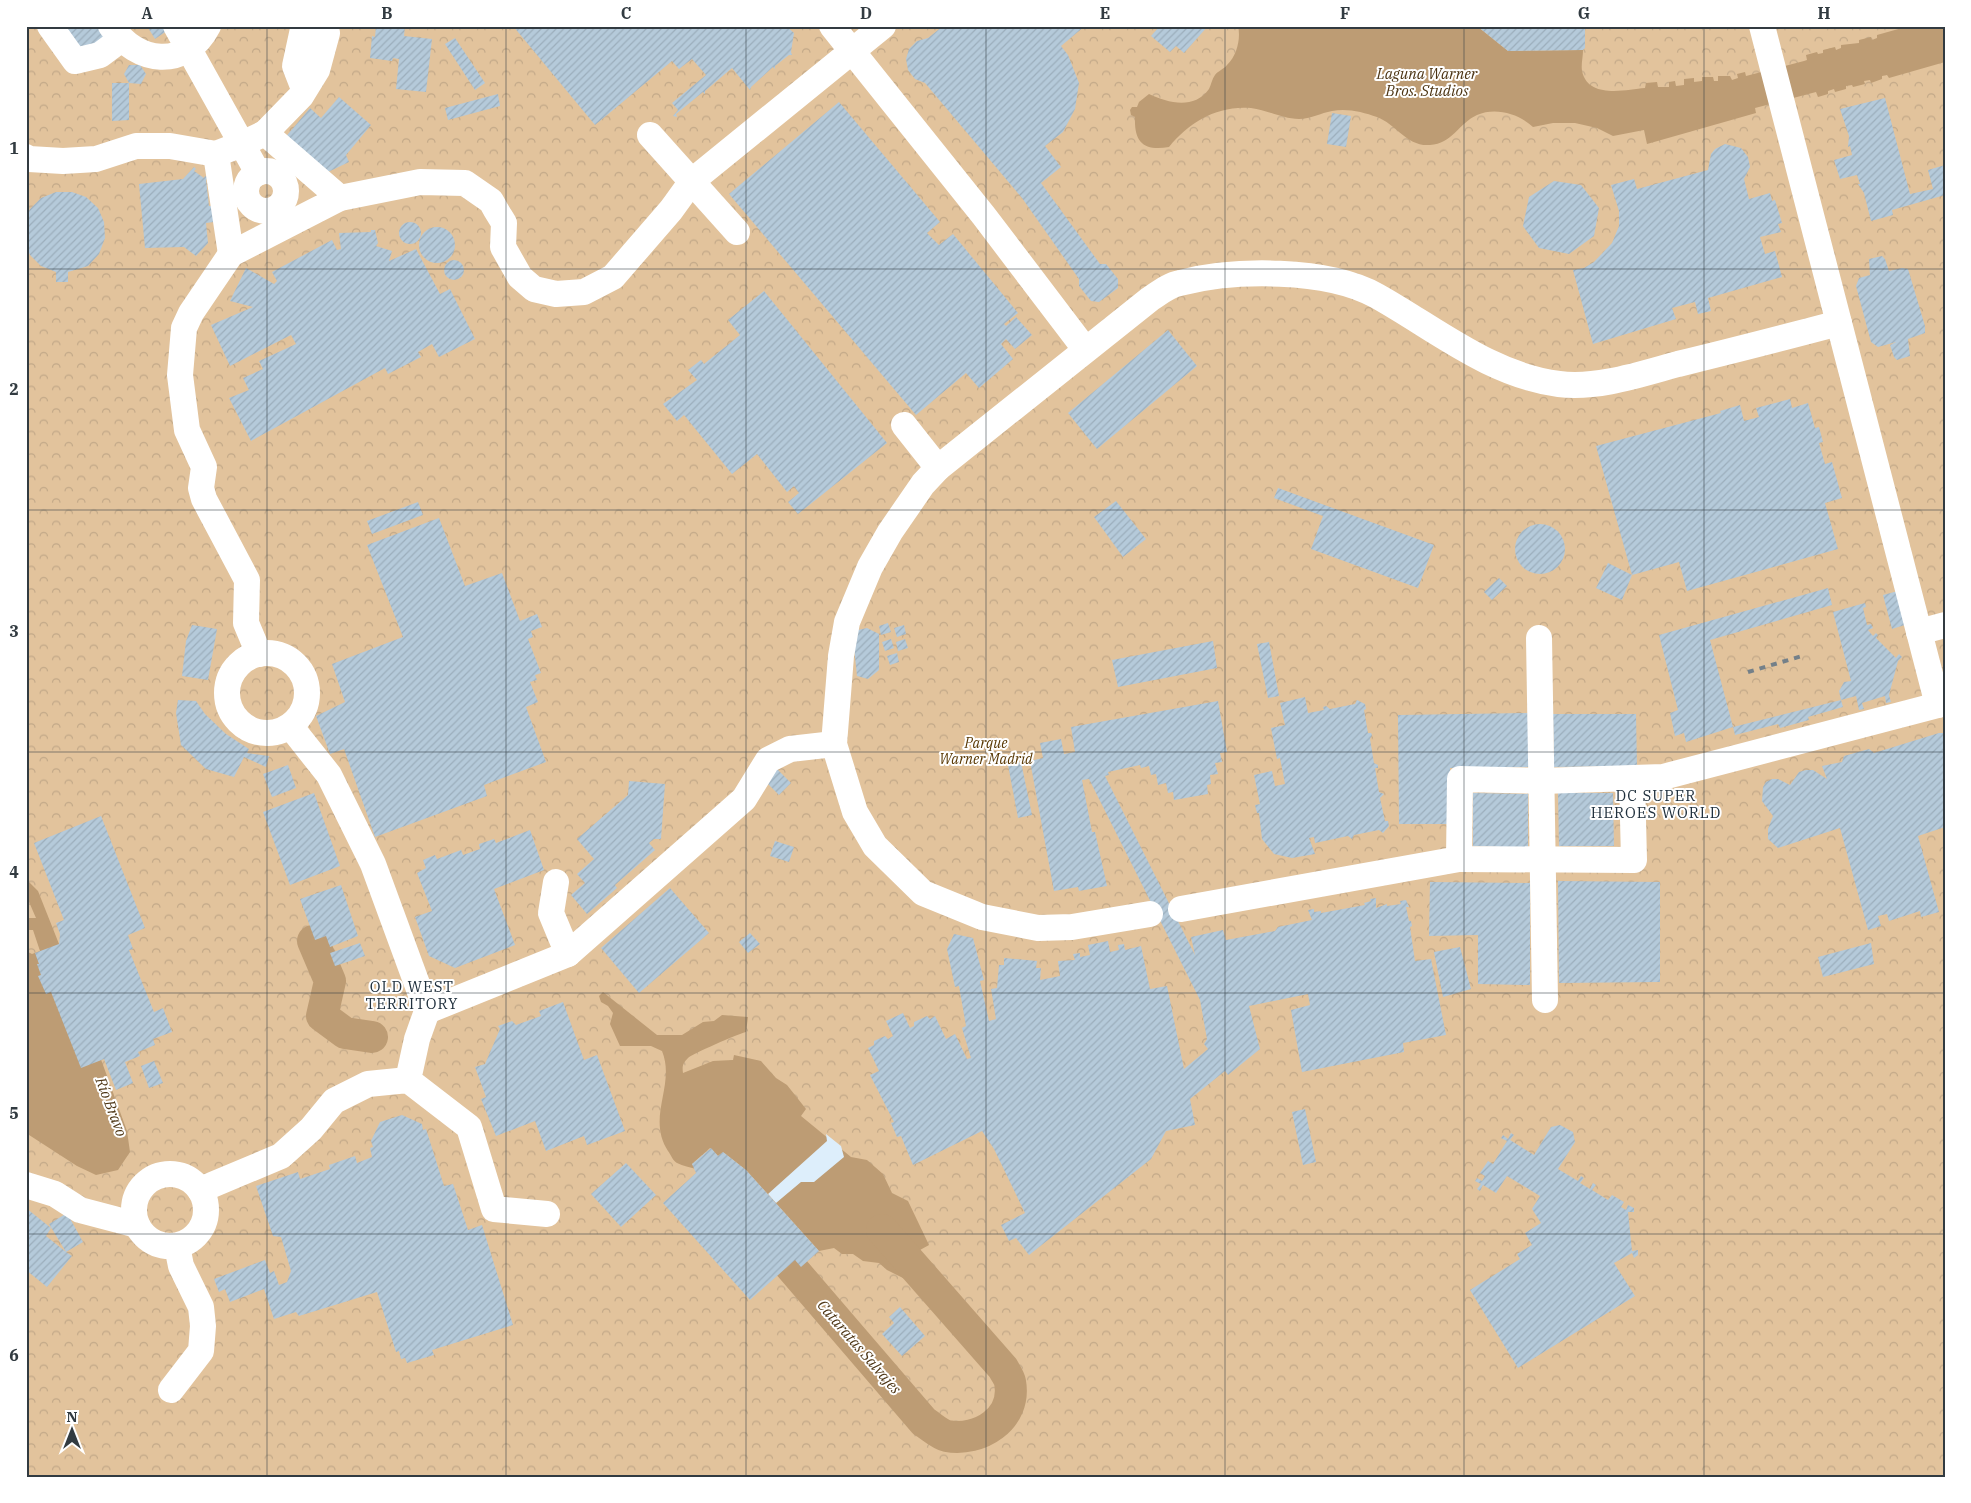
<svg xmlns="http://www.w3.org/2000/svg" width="1971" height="1503" font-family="'IBM Plex Serif',serif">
  <defs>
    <pattern id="park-crowns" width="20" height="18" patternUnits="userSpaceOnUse" patternTransform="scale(1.25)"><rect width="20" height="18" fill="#e2c39c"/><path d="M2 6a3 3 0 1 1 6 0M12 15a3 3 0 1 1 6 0" fill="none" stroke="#c2a888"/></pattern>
    <pattern id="building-hatch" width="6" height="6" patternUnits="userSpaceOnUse" patternTransform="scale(1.25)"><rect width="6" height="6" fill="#b5cada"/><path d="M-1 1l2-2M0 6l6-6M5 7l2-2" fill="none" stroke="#9caebc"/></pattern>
  </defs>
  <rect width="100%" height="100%" fill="#ddeefb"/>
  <rect fill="url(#park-crowns)" x="26" y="26" width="1919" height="1451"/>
  <g fill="#bd9c74">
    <path d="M1238,26h239l31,25 75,-1c0,7 -2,14 -1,21 6,28 43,19 63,17l1,-5 11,-1 1,5h11v-5l6,-1 1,5 8,-1v-6l10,-1v4l8,-1v-4h11l1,4h4v-5h12l2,4 6,-2 -1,-4 8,-2 1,4 58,-15 3,-1 -1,-5 11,-3 1,2 5,-1v-3l12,-3 1,3 5,-2v-3l18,-2v-3l12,-3 1,3 5,-2v-3l32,-9h36v36l-56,16 -2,-3 -5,1v3l-11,4 -1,-3 -6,1 1,3 -12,3 -1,-2 -6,1v3l-11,3 -1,-3 -6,2v3l-10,3 -2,-5 -61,16 1,5 -109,31 -3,-14 -31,6 -16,-8 -22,-5h-22l-20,4c-14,-13 -37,-20 -56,-12 -18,8 -25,29 -47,30 -23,2 -34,-21 -53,-28 -14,-5 -30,-9 -45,-6 -11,2 -22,8 -33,8 -17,0 -31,-9 -48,-11 -33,-3 -62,14 -82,39 -25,4 -35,-4 -34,-30l-4,-2 -1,-5 2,-3h5l2,-5 10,-8c19,9 45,16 60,-5 2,-4 3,-10 6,-14 3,-4 9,-6 12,-10 10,-9 14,-27 11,-39z"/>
    <path d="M26,879l12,12 21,53 68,187 3,21 -12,18 -22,5 -19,-9 -51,-33v-182l6,3 8,-3 -7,-21h-7v-12h10l-10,-23z"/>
    <path d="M603,992l54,43h25l21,-13 11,-1 8,-6 26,2 -2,15c-8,2 -54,22 -58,26 -5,5 -6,8 -5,15l30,-12 20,-1 1,-5 27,6 15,17 11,7 19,24 -5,7 50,41 16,3 16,14 9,19 16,8 21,44 -9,5 -4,11 -9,6 7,8 -3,7 -24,-12 -8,-7 -16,-2 -10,-7h-11l-8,-6 -15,3 -73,-81 -23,-18 -5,4 -8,-8 -18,16 4,5c-6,-2 -13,-3 -19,-6 -4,-2 -6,-8 -9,-12 -22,-34 8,-66 -6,-100l-11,-5h-31l-10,-22 3,-11 -5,-7 -7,-4 -2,-6z"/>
  </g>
  <path fill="#ddeefb" d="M826,1134l15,12 3,11 -30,25h-13l-25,21 -8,-9 59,-53z"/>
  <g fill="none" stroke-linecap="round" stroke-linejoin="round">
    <g stroke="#bd9c74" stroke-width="32">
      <path d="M313,941l17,40 -8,35 23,17 27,4"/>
      <path d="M760,1231l164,191c7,4 15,12 23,14 32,6 70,-17 63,-54 -1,-5 -5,-10 -7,-14l-121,-138"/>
    </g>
  </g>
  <g fill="url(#building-hatch)">
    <path d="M63,26h37l8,20 -31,12z"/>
    <path d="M147,26h27l-19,13z"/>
    <path d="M376,26h29l-1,10 28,3 -6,53 -30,-3 3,-30 -6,-1 -1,3 -22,-3 2,-22 3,1z"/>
    <path d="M513,26h273l8,7 -3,19 1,3h-3l-14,11v3l-2,-2 -22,20 -1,3 -18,-22 -27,23v3l-2,-2 -27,22 1,3 -4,-1 5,-6 -6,-7 34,-28 -14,-16 -13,10 -7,-8 -77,64z"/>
    <path d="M943,26h142l-24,20 7,9 11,28 -4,26 -12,23 -18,14 16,21 -20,16 59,81h6l12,15v9l-19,14 -8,-1 -12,-15v-7l-57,-81 -97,-115 -10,-4 -7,-9 -2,-11 3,-10 8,-8 11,-3z"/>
    <path d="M1160,26h48l-24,27 -8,-7 -6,6 -19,-16z"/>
    <path d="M1477,26h108v22l-2,2 -75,1z"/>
    <path d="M455,38l30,45 -10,7 -30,-46z"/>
    <path d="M129,65h11l6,9 -5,10 -12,-1 -5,-9z"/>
    <path d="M112,83h17v37l-17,1z"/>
    <path d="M498,94l2,12 -52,14 -3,-12z"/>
    <path d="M339,97l32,28 -25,30 3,7 -23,11 -43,-33 27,-32 11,10z"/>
    <path d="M1885,98l25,96 23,-5 -5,-19 17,-5v30l-53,15 1,5 -22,6 -7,-28 -6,-9h2l-3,-9 -17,4 -6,-19 18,-5 -2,-9 -2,1 1,-11 -9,-27z"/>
    <path d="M839,102l101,120 -13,11 12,12 14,-11 65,79 -14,11 2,2 10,-9 16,18 -17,14 -9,-10 -5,5 12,15 -34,29 -13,-15 -50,42 -187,-221z"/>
    <path d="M1332,113l19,3 -5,31 -19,-3z"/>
    <path d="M1725,144l16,4 7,9 2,10 -6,12 5,20 21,-6 2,8 3,-1 7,23 -4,1 3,8 -21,5 5,17 10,-3 7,26 -74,21 3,13 -13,3 -3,-12 -23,6 4,11 -83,25 -20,-74 11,-2 10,-6 18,-19 7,-17v-15l-8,-26 23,-6 3,10 71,-19 3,-16 4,-5z"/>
    <path d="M194,167l2,2 -2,2 10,7 1,-2 3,2 -2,2 3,26h3l2,16 -8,1 2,20 -12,13 -12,-9 -39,1 -6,-64 44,-5z"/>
    <path d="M1554,181l27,4 18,23 -5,28 -25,18 -30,-6 -16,-22 6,-29z"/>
    <path d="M56,192h16l14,5 12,11 6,14 1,16 -6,16 -11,12 -20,6v10h-12v-10l-15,-6 -11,-11 -4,-9v-29l4,-8 11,-11z"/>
    <circle cx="410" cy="233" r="11"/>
    <circle cx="437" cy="245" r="18"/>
    <path d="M371,230h4l3,13 -2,3 16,5 -3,10 27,-12 24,45 10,-5 25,50 -36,18 -7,-13 -14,8 3,5 -33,17 -3,-6 -134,73 -22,-43 20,-8 -6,-12 20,-9 -4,-8 37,-17 -5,-9 -61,31 -19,-41 42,-18 -23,-6 16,-33 28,16 3,-3 -5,-9 60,-32 5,10 4,-1 -2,-16 32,-1z"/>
    <path d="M1882,256l3,3 4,12 13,-3 6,1 17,57v7l-17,6 2,17 -13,4 -3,-3 -4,-12 6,-3 -18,5 -7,-5 -15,-56 3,-8 11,-3 -1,-16z"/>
    <circle cx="454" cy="270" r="10"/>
    <path d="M764,291l123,152 -89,71 -10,-12 11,-9 -5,-7 -7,6 -30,-38 -25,20 -48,-59 -7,6 -14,-17 34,-24 -9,-10 13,-10 3,4 36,-29 -12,-15z"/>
    <path d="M1168,330l29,36 -100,83 -29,-36z"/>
    <path d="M1790,399l2,9 16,-5 7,25 4,-1 4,15 -4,1 6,21 7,-2 10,36 -17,5 13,46 -151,42 -8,-29 -47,13 -36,-129 125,-33 -1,-2 20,-6 4,16 15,-4 -3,-9z"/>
    <path d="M1278,488l156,57 -16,43 -107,-39 12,-33 -49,-18z"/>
    <path d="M1116,501l30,38 -23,18 -29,-40z"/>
    <path d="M418,502l5,13 -51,19 -5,-13z"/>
    <path d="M439,518l26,68 37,-13 18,48 17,-7 5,13 -11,4 2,6 -5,2 13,34 -6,2 2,5 -7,2 8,20 -12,5 20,55 -62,23 3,11 -112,41 -31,-88 -14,5 -14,-38 29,-14 -13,-38 71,-27 -36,-92z"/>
    <circle cx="1540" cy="549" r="25"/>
    <path d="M1608,563l24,12 -10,25 -26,-12z"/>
    <path d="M1499,578l8,8 -15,14 -8,-8z"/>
    <path d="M1828,588l4,17 -122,35 23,87 -47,15 -2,-9 -9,3 -5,-23 8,-3 -19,-75z"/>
    <path d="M1898,591l10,33 -16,5 -9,-34z"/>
    <path d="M1865,603l1,4 -3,1 4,17 4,-1 2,4 -5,2 5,6 3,-3 2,2 -2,3 20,20 3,-4 3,3 -4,4 -9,34 2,7 -5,1 -1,-7 -23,7 2,6 -5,1 -3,-14 -15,4 2,7 -35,10 1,3 -29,8 -2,-4 -43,11 -2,-8 108,-27 -2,-9 5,-9 7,-1 -18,-69z"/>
    <path d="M888,623l3,9 -10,3 -2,-9z"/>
    <path d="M192,625l25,4 -9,51 -26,-4 4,-35z"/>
    <path d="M904,625l2,9 -9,3 -3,-9z"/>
    <path d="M867,628l12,6v36l-11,9 -11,-3 -4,-39 5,-7z"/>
    <path d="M891,639l3,9 -9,3 -3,-9z"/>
    <path d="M905,639l3,9 -10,3 -2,-9z"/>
    <path d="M1213,641l4,27 -99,19 -6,-27z"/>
    <path d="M1269,642l10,54 -11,2 -11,-54z"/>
    <path d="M897,653l2,9 -9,3 -3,-9z"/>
    <path d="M1305,697l3,16 16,-3 -1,-3 3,-1 4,3 25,-5 2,-4 8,4 1,5 -2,1 4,23h3l1,2 -2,4 4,24 4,2v3h-3l4,24 5,2 -4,4 5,23h3l1,5 -6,7 -4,-3 -25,5 -2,4 -4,-3 -33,7 -1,-6 -5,1 6,16 -23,4 -18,-4 -12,-15 -3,-26h-2l-2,-8 5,-1 -6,-29 18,-4 3,15 10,-2 -5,-26 -3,1 -6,-31 14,-3 -5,-22z"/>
    <path d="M178,700l18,1 9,13 21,20 23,15 -2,4 22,3 -3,11 -22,-10 -10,20 -28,-8 -25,-24 -5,-32z"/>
    <path d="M1218,701l9,51 -7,1 2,9 -7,1 3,11 -8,1 1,9 -4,1 1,9 -34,6 -1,-8 -5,1 -2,-10 -8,2 -2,-11 -5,1 -2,-9 -8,2 -1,-3 -32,7 1,3 -4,1 90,179 -4,-18 32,-7 3,10 49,-9 3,-4 34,-7 -4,-10 6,-1v3l7,-1v2l44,-8 -1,-2 7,-2 -1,-2 6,-1v10l11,-4v2l14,-2 -1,-3 6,-1 3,7h-3l3,14h2l1,5 -2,1 5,34 16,-2 15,76 -43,8 1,9 -102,20 -11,-62 19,-5 -2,-11 -59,12 11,43 -32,26 -3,-4 -35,28 5,26 -29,6 -15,28 -122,96 -13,-17 -7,3 -8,-16 24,-12 -31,-64 -12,-18 -69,34 -12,-29 -4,1 -6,-14 3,-1 -24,-47 9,-4 -11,-23 6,-3v-4l11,-5 3,3 5,-3 -7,-15 17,-8 7,15 4,-2v-4l13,-6 3,3 5,-3 11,23 9,-5 12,25 4,-1 -9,-30 4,-2 -7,-40 -4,1 -8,-38 7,-15 19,4 11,42 -4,1 9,40 7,-2 -5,-30 6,-1 2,-23h5v-7l33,3 -1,7h5l-1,12 20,-4 -2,-15 17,-1 -2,-6 7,-1v4l10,-2 -2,-10 20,-4 2,11 9,-2 -1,-5 6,-1 1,6 16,-4 9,43 17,-3 17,83 24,-20 -4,-5 3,-5 -7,-39 -111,-221 -7,1 10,52h3l12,54 -28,5 -1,-4 -24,4 -24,-130 13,-3 -3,-15 21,-4 3,15 11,-2 -4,-25z"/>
    <path d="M1530,713v54l-80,1v56h-51l-1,-109z"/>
    <path d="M1553,714h83l1,52 -83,1z"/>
    <path d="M1939,733h6v94l-27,9 21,76 -18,5 -1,-6 -31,10 -2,-7 -9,2 3,10 -13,4 -28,-102 -62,20 -10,-9v-10l5,-13 -11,-15 1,-14 3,-5 6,-3h6l12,6 9,-13 7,-2h7l14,9 -5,-13 20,-4 2,-6 25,-7 5,4z"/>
    <path d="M1021,762l11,53 -14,3 -10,-53z"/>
    <path d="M288,765l8,23 -24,9 -9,-23z"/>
    <path d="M777,769l14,14 -12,12 -14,-14z"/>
    <path d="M629,781l36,3 -4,55h-7l-5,4 6,7 -40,35 2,3 -30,26 -16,-19 14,-12 -8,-9 17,-15 -17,-20 51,-44z"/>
    <path d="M314,793l26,73 -50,19 -27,-73z"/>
    <path d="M1473,793l55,1v54l-55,-2z"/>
    <path d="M1558,793h55l1,53h-55z"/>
    <path d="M101,816l44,112 -17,7 5,14 -4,1 25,62 9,-4 9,24 -19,7 2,6 -17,7 2,4 -15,6 8,21 -17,7 -12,-31 -23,9 -30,-76 -5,2 -8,-18 3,-1 -4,-11h2l-4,-11 24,-9 1,-10 -4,-11 8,-3 -30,-77z"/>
    <path d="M530,830l14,40 -50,19 21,56 -60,23 -26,-12 -14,-39 17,-6 -15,-38 9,-5 -3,-8 12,-5 2,4 24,-9 2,5 17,-6 -1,-5 15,-5 2,4z"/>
    <path d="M775,841l19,6 -5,15 -19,-6z"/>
    <path d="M1558,881l102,1v100l-101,1z"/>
    <path d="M1430,882l100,1v102l-52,-1v-49l-49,1z"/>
    <path d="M341,885l17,51 -28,11 -4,-11 -11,4 -15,-41z"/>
    <path d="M670,888l39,45 -70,60 -38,-45z"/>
    <path d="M750,933l10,11 -12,9 -9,-11z"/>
    <path d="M360,943l5,13 -30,10 -5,-13z"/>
    <path d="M1871,943l3,21 -51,13 -5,-20z"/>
    <path d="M1460,947l11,42 -28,8 -9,-45z"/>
    <path d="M563,1002l21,58 13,-5 28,76 -38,14 -3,-9 -38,15 -11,-30 -39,15 -15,-37 5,-2 -11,-30 10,-3 15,-35 -2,-3 14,-5 4,4 25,-9 -2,-5z"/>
    <path d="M154,1061l9,22 -14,5 -8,-22z"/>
    <path d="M1305,1109l11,53 -13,3 -11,-53z"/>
    <path d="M402,1115l20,9 1,6 3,-1 18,57 9,-2 15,46 14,-5 31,100 -81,25 2,5 -27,8 -2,-5 -4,1 -2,-8 -3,1 -19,-60 -78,24 -3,-4 -22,7 -10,-30 -34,13 -5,-13 -6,3 -5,-13 51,-19 5,13 4,-2 5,14 8,-3 4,-11 -10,-34 -8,-1 -17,-50 42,-14 2,7 30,-10 -1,-4 26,-9 2,7 15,-6 -2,-9 3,-1 -2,-6 9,-19z"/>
    <path d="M1560,1125l13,7 2,10 -17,27 20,12 3,-5 3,2 -4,5 10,6 3,-6 3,2 -4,5 16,10 4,-5 12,7 -3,5 5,3 2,-5 6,3v4h-6l4,39 6,-1v5l-4,3 -2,-5 -18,10 21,33 -117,72 -48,-78 50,-31 -3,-5 15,-9 -7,-12 16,-10 -9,-14 8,-13 -33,-20 -11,17 -13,-8 -3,6 -3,-2 4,-5 -6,-3 2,-3 5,3 3,-5 -5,-3 8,-12 5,3 14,-23 -6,-3 2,-3 5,4 3,-6 3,2 -4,5 24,15 17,-28z"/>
    <path d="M711,1148l7,8 5,-4 23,18 73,81 -18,16 -6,-7 -45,40 -87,-97 33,-30 -4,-9z"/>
    <path d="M626,1163l30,32 -35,32 -30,-33z"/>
    <path d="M26,1208l25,20 -5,8 20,16 -17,-28 18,-11 16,29 -17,10 6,4 -25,31 -21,-17z"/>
    <path d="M900,1307l25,29 -23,20 -20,-22 12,-11 -5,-6z"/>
  </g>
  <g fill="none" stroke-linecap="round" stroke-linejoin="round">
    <g stroke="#fff" stroke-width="26">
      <path d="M50,26l25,35 25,-6 20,-15"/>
      <path d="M111,26c26,38 74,44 97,0"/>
      <path d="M176,26l82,147"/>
      <path d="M832,26l152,190 101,133"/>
      <path d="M1762,26l176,679 7,-2"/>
      <path d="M304,89l-9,-23 8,-37 3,-3"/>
      <path d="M265,133l75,65"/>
      <path d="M650,135l87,97"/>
      <path d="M216,154l15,100"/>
      <path d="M26,157l3,2 34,2 33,-2 40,-13h34l46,8 26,-10 23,-11 36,-37 16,-26 10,-37 -2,-7"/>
      <circle cx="266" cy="191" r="20"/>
      <path d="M904,425l34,43 -15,16 -33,48 -20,35 -23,55 -6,34 -7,88 21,68 20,34 48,47 59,24 56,11 34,-1 78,-13"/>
      <path d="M938,468l212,-169c9,-6 19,-14 30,-16 54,-14 147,-15 197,13 59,33 113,79 182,88 38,5 82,-10 119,-20 54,-13 108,-27 161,-41"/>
      <path d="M1919,632l26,-7"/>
      <path d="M1539,638l6,362"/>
      <circle cx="267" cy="693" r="40"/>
      <path d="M259,654l-13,-31 1,-43 -43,-81 -3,-11 3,-21 -17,-37 -7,-55 4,-47 7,-15 40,-59 109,-56 80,-16 45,1 26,18 5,9 8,13 -1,24 17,30 14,12 22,5 28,-2 29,-15 58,-67 21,-29 191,-155"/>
      <path d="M291,727l38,48 44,89 54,147 -10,28 -9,41"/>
      <path d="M1632,779l2,81 -175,-1 1,-80 82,2 121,-4 275,-72"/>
      <path d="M556,882l-5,31 17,41"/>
      <path d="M1181,909l278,-50"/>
      <path d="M427,1011l141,-57 176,-155 24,-39 22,-11 44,-5"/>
      <circle cx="170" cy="1210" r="36"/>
      <path d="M26,1185l29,9 25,16 57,15"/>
      <path d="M200,1190l81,-34 30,-27 23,-28 34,-17 40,-4 61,47 25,82 53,5"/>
      <path d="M171,1390l30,-39 2,-25 -2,-19 -20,-41 -4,-20"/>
    </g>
    <path stroke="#748089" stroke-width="4" stroke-dasharray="6 6" stroke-linecap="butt" d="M1748,672l54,-16"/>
  </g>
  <path fill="none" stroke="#323b41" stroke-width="1" stroke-opacity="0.55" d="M267,26v1451M506,26v1451M746,26v1451M986,26v1451M1225,26v1451M1464,26v1451M1704,26v1451M26,269h1919M26,510h1919M26,752h1919M26,993h1919M26,1234h1919"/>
  <g text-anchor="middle" stroke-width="4" stroke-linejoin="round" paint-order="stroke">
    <g font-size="14" font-style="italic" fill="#583702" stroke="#fff">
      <text x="986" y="748">Parque<tspan x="986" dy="16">Warner Madrid</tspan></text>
    </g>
    <g font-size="15" font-style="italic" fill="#4c3413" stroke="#fff">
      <text x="1427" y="79">Laguna Warner<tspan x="1427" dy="17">Bros. Studios</tspan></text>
      <text transform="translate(111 1107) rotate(69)" y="5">Río Bravo</text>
      <text transform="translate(859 1347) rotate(49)" y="5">Cataratas Salvajes</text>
    </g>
    <g font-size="15" letter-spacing="1" fill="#20303d" stroke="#fff">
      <text x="1656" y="801">DC SUPER<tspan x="1656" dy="17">HEROES WORLD</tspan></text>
      <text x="412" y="992">OLD WEST<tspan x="412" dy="17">TERRITORY</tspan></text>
    </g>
  </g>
  <rect width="1971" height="1503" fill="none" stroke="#ffffff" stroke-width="55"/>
  <g transform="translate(72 1430)" stroke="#ffffff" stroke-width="4" paint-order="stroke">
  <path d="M0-4L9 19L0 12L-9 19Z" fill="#323b41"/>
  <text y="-8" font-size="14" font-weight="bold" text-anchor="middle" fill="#323b41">N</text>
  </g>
  <rect x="28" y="28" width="1916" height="1448" fill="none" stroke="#323b41" stroke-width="2"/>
  <g font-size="16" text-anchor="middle" font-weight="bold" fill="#323b41">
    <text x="147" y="19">A</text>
    <text x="387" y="19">B</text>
    <text x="626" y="19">C</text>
    <text x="866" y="19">D</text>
    <text x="1105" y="19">E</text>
    <text x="1345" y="19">F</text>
    <text x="1584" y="19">G</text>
    <text x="1824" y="19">H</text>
    <text x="14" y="154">1</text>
    <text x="14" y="395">2</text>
    <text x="14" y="637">3</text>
    <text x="14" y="878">4</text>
    <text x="14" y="1119">5</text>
    <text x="14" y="1361">6</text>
  </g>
</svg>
